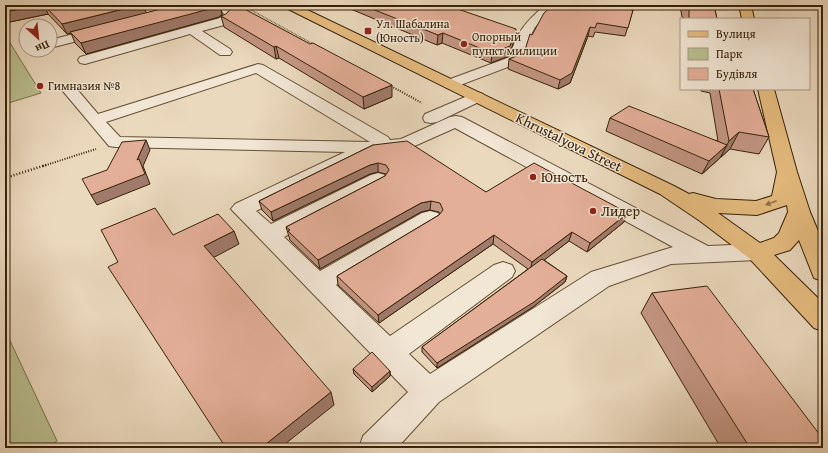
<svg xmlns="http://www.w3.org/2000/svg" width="828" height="453" font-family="'Gentium Book Plus',serif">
  <rect width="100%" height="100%" fill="#ebd9be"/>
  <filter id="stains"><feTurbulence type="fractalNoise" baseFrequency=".005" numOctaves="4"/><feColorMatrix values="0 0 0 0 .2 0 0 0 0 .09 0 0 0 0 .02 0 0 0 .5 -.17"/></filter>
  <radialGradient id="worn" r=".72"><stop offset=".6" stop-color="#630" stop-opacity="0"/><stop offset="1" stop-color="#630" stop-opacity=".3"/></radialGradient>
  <g fill="#babf90" stroke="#78704c">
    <path d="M5,38h2l34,55 -36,11z"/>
    <path d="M5,330l52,111 -11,7h-41z"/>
  </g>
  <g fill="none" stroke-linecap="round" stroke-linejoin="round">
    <g stroke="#634f35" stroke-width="2">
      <g id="minor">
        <path d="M137,5h14l15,11 -2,2c-9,3 -21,8 -30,6l-2,-3 2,-3 16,-3z"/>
        <path d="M221,5h17l-6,4 4,5 -8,10 -26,7 28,18 2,3 -2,3h-10l-30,-21 -105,30 -5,-1 -2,-3 2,-3 140,-39 4,-4 -5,-7z"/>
        <path d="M414,5h45l-6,7 -4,1 -29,-5z"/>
        <path d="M545,5h13l-23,22 -8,16 -6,19 -66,25 -5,2 -5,-2 -3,-3 3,-3 65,-24c7,-26 16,-35 35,-52z"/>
        <path d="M101,27l4,1 2,3 -2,3 -55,14v-8z"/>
        <path d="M258,64l5,1 125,72 2,3 11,-1 49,-22 6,-1 6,1 246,129 49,-2 8,2 4,6 -4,6 -8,2 -86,4 -62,22 -170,116 -42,46h-38l4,-12 45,-44 -177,-183 4,-5 110,-52 -230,-5 -6,-1 -47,-56 3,-3 5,-2 5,2 23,27zM256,73l114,69 -250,-5 -14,-15zM455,128l218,119 -82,25 -161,102 -21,-20 103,-77 3,-6 -3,-6 -9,-3 -9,3 -104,71 -54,-51 102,-62 3,-5 -3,-5 -8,-2 -8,2 -102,58 -36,-34 101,-54 3,-4 -3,-4 -7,-2 -7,2 -100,49 -15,-13 117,-59 37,-4z"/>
        <path d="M477,92l6,2 2,3 -2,3 -46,22 -6,1 -6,-1 -2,-4 2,-4z"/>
      </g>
    </g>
    <g stroke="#362107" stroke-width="2">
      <g id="major">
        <path d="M282,5h15l377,181 15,8 4,-1 23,6 40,2 16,-5 5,-24 -19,-83h16l23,83 13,40 13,31v38l-9,-3 -15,-38 -9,10 -16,5 49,48v28l-9,-3 -65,-70 -49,-37 -40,-27 -376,-187zM787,205l1,7 -9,21 -5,5 -14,5 -42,-30 39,2z"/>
        <path d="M739,5h12l3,14h-12z"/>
      </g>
    </g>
    <path stroke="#362107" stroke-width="1.5" stroke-dasharray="0.5 1" stroke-linecap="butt" d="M249,9l66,36"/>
    <g stroke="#362107" stroke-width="2" stroke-dasharray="1 1.5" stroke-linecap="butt">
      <path d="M389,85l33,18"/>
      <path d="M43,166l53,-17"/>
    </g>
    <path stroke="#362107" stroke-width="2.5" stroke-dasharray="1 2" stroke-linecap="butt" d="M5,178l41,-13"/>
    <use href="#minor" fill="#f2e6d5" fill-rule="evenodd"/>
    <use href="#major" fill="#e6bc7f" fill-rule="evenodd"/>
  </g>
  <g fill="#c49684" stroke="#362107">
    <path d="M5,5h138l3,8 13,-3 -6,-5h67l2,9 -3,3 -133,37 -11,-11 -4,-10 -4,1 -19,-20 -43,9z"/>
    <path d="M341,5h105l69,33 -6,18 -18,7 -49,-20 -5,2z"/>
    <path d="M527,5h16l-2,2z"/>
    <path d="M680,5h34l3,14h-33v-1l-2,-1z"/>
    <path d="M626,9l7,1 -8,26 -30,-4 -2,5 -5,-1 -18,47 -12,6 -50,-20 1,-10 15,-6 8,-18z"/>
    <path d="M221,16l171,81 -28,12 -85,-51 -3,1 -52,-32z"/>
    <path d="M701,89h52l16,48 -10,17 -29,-5 -28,25 -96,-43 4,-13 108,23 -8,-48 -9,-2z"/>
    <path d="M373,145l113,47 142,21 -4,9 -37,30 -18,-11 -25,19 23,16 -2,6 -32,25 -96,61 -15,-16v-5l106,-78 -35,-25 -114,79 -41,-38 -1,-9 102,-61 1,-1 -1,-2 -9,-2 -9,2 -101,57 -30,-29 -4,-13 99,-51 1,-2 -8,-2 -8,2 -97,47 -11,-11 -3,-9z"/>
    <path d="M652,293l171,155h-102l-80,-135z"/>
    <path d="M353,369l37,2v5l-18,16 -18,-18z"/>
  </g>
  <g fill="#a07a6b" stroke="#362107">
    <path d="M38,5h6l4,9 -43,9v-11z"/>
    <path d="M140,5h3l4,9 -77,18 1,1 -4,1 -5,-10z"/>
    <path d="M217,5h3l2,9 -3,3 -133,37 -5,-11z"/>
    <path d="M590,27l-2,9 -18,47 -12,6 2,-9z"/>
    <path d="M516,29l-1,9 -6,18 -18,7 1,-10z"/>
    <path d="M443,33l-1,10 -5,2 1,-10z"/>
    <path d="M276,46l3,12 -3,1 -2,-12z"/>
    <path d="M392,85v12l-28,12 -1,-12z"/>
    <path d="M739,132l-9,17 -10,9 9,-17z"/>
    <path d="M146,140l4,10 -7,16 7,18 -53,21 -6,-10 46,-35z"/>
    <path d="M727,145l-7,13 -18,16 7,-13z"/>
    <path d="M378,163v9l-8,2 -97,47 -2,-9 99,-47z"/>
    <path d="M431,201l-1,9 -9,2 -101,57 -2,-9 103,-57z"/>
    <path d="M628,213l-4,9 -37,30 3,-9z"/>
    <path d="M234,231l5,13 -30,16 -5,-14z"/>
    <path d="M572,232l-3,9 -39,30 2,-9z"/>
    <path d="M494,235l-1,9 -114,79 -1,-8z"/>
    <path d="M567,276l-2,6 -32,25 -96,61v-5z"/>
    <path d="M390,371v5l-18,16v-5z"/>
    <path d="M331,392l3,13 -54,43h-19z"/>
    <path d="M68,444l5,4h-4z"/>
  </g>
  <g fill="#e4af99" stroke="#362107">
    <path d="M5,5h33l-33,7z"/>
    <path d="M44,5h96l-78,19z"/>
    <path d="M163,5h55l-1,2 -136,36 -11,-11 91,-23 3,-3z"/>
    <path d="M234,5h3l73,39 3,-1 79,42 -29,12 -87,-51 -2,1 -53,-31 5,-2z"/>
    <path d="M362,5h84l70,24 -6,17 -18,7 -49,-20 -5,2z"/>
    <path d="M553,5h74l-1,4 7,1 -5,18 -31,-5 -2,5 -5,-1 -18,46 -12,7 -51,-21 15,-6 6,-19 2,1 12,-22z"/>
    <path d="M689,5h25l3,14h-28z"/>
    <path d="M719,89h34l16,48 -30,-5 -10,9z"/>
    <path d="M629,106l98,39 -18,16 -99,-43z"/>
    <path d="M146,140l-9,20 2,-1 6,15 -54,21 -9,-16 25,-9 15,-28z"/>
    <path d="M407,141l79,51 48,-29 94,50 -38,30 -18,-11 -40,30 -38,-27 -116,80 -41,-39 102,-61 4,-5 -3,-7 -9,-2 -10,2 -103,57 -30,-29 2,-1 -4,-3 99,-51 4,-6 -3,-5 -8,-2 -8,2 -99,47 -12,-11 114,-56z"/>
    <path d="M155,208l18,27 45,-21 16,17 -30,15 127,146 -70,56h-35l-118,-181 10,-5 -17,-32z"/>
    <path d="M542,259l25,17 -33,26 -97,61 -15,-16z"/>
    <path d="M707,286l116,153v9h-73l-98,-155z"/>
    <path d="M372,352l18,19 -18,16 -19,-18z"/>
    <path d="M68,444l1,4h-8z"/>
  </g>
  <defs><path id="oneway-solid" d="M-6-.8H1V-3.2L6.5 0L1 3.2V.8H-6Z"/></defs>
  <use fill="#8e6e43" href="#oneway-solid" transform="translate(771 203) rotate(159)"/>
  <g fill="#8f2418" stroke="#f2e6d5" stroke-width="1.5">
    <rect x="364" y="27" width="8" height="8" rx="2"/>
    <circle cx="464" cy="44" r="4"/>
    <circle cx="40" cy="86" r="4"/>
    <circle cx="533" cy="177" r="4"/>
    <circle cx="593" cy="211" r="4"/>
  </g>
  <g text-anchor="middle" stroke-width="3" stroke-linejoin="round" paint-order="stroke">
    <g font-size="12" fill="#362107" stroke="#f2e6d5" text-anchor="start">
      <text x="376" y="28">Ул. Шабалина<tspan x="376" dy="14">(Юность)</tspan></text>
      <text x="472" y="41">Опорный<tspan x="472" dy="14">пункт милиции</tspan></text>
      <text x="48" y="90">Гимназия №8</text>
    </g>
    <g font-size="14" fill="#362107" stroke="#f2e6d5">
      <text transform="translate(569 142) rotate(26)" y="5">Khrustalyova Street</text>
    </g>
    <g font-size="14" fill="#362107" stroke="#f2e6d5" text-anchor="start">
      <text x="541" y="182">Юность</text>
      <text x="601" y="216">Лидер</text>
    </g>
  </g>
  <rect width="828" height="453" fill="none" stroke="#ebd9be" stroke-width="20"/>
  <rect x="6" y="6" width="816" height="441" fill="none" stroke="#362107" stroke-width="2"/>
  <rect x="10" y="10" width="808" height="433" fill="none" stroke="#362107"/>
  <rect x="680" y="18" width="130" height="72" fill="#f2e6d5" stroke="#a79783"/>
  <rect x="688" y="31" width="20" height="6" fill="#e6bc7f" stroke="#a79783"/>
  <text x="716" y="38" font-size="12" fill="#362107">Вулиця</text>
  <rect x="688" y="48" width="20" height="12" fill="#babf90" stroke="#a79783"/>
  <text x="716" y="58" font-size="12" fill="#362107">Парк</text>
  <rect x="688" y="68" width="20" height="12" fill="#e4af99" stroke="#a79783"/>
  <text x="716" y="78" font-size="12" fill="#362107">Будівля</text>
  <g transform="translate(38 38) rotate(153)"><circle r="19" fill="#f2e6d5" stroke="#a79783"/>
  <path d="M0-3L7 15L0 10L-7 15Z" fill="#8f2418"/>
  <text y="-6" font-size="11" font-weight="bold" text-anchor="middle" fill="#362107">Пн</text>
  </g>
  <rect width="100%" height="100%" filter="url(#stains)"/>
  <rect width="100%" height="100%" fill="url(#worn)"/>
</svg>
